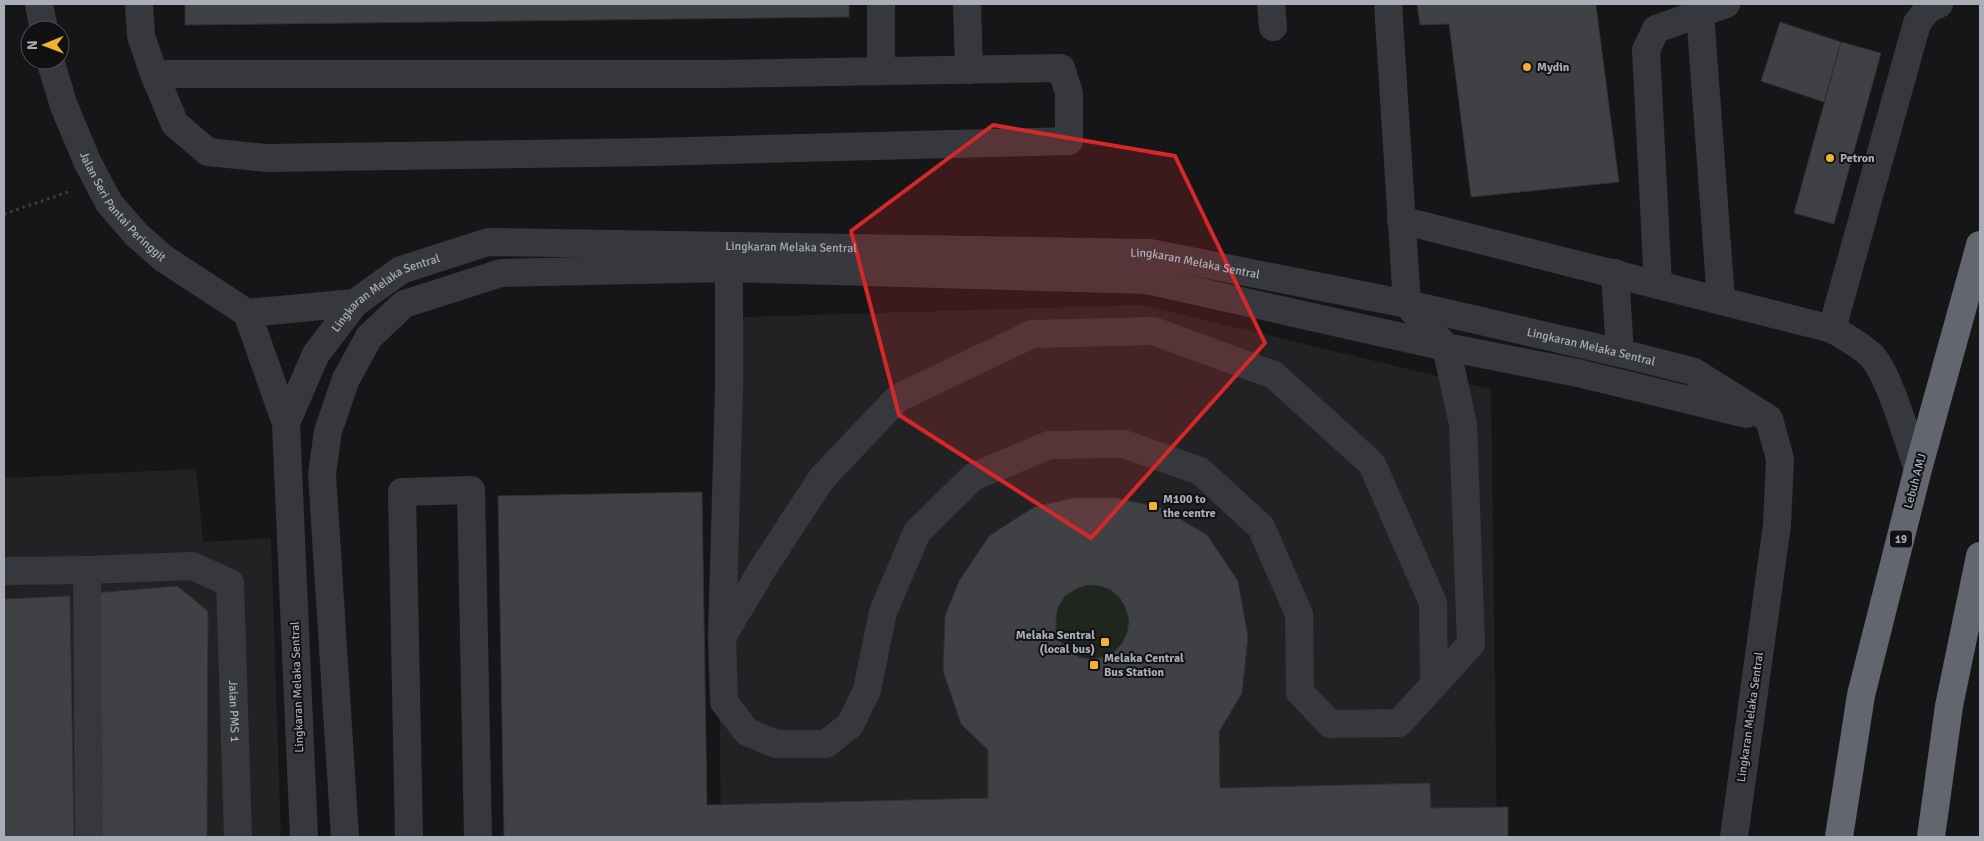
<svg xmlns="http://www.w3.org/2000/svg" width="1984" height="841" font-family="Signika,sans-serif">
  <rect width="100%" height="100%" fill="#161618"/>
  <g fill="#222225">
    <path d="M1142,305l349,84 6,448h-776l-6,-519z"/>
    <path d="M196,469l7,73 68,-4 10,299h-277v-359z"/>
  </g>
  <circle fill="#1e261f" cx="1092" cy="622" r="36"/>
  <g fill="#404145" stroke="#303034" fill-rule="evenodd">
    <path d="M185,4h664v13l-664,8z"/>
    <path d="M1417,4h181l-2,2 23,176 -148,15 -22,-173 -29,1z"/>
    <path d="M1780,22l61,20 -17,60 -63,-21z"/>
    <path d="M1841,42l40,11 -47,171 -40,-11z"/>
    <path d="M702,492l5,313 281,-7v-48l-27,-26 -18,-53 2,-55 14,-35 30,-45 45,-29 39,-9h43l46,10 45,27 31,46 10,56 -6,56 -23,39 1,56 210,-5 1,25 77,-1v30h-1004l-6,-341zM1087,585l13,1 11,4 9,8 6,11 3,12 -2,12 -5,10 -8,9 -11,5 -12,2 -12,-2 -10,-6 -8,-9 -5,-11v-12l2,-12 7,-11 11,-7z"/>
    <path d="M177,586l31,25 -1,226h-109l-4,-244z"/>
    <path d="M70,596l4,241h-70v-238z"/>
  </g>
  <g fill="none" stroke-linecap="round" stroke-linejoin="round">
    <path stroke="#3d3f44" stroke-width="3" stroke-dasharray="2.5 4" stroke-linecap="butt" d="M4,214l67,-23"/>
    <g stroke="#37383d" stroke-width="28">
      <path d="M39,4l5,26"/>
      <path d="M139,4l2,32 13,38 21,50 33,28 58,6 387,-6 416,-11v-48l-8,-25 -342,6h-565"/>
      <path d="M881,4v67"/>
      <path d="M967,4l2,66"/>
      <path d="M1271,4l2,23"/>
      <path d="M1700,12l21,288"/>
      <path id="s1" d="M50,60l14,46 23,55 22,42 27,31 27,24 84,55 39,110"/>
      <path d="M1401,220l431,109"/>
      <path d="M729,268v119l-7,249 2,66 23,30 29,12h50l24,-19 17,-35 16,-78 34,-80 56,-55 76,-32 75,-1 76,27 61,56 38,87 1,78 30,32 69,-1 72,-79 -8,-220 -17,-77 -39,-43 -19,-300"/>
      <path d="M1615,273l5,80"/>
      <path d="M1658,284l-12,-234 10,-21 70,-25"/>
      <path d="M247,313l108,-10"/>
      <path d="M1918,469c-10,-27 -29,-96 -47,-114 -12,-11 -25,-18 -39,-26l85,-306 11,-14 11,-5"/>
      <path d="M87,570l2,267"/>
      <path id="s2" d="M4,571l83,-1 105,-4 38,17 8,254"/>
      <path d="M723,635l42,-70 57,-87 76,-80 134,-64 121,-3 121,44 98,89 61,139 1,82"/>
      <path id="s3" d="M304,837l-18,-414 30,-69 39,-51 46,-33 87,-28 662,11 257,51 213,49 72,18 77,48 11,40 -3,66 -43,312"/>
      <path d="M345,837l-23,-363 6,-43 18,-52 23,-42 35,-33 97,-31 228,-5 418,12 299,67 132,26 168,41"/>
      <path d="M409,837l-7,-345 69,-2 7,347"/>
    </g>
    <g stroke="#63666e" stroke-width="28">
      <path d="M1839,837l22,-142 57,-226 62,-224"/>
      <path d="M1931,837l18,-131 31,-150"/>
    </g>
  </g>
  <path fill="#d62828" fill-opacity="0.2" stroke="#d62828" stroke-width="4" stroke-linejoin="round" d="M993,125l182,31 90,187 -174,195 -192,-123 -48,-184z"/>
  <g fill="#f2b134" stroke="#111113" stroke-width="2">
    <circle cx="1527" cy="67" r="5"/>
    <circle cx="1830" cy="158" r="5"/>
    <rect x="1148" y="501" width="10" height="10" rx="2.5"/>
    <rect x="1100" y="637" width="10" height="10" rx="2.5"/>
    <rect x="1089" y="660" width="10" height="10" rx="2.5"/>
  </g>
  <g text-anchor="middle" stroke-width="4" stroke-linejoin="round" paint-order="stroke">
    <rect fill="#111113" stroke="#7b7e86" stroke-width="1" x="1890" y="530.5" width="22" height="17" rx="4"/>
    <g font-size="11" font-weight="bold" fill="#a8adb8">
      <text x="1901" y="543">19</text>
    </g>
    <g font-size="12" font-weight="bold" fill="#a8adb8" stroke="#111113" text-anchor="start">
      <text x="1537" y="71">Mydin</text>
      <text x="1840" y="162">Petron</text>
      <text x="1163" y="503">M100 to<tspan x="1163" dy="14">the centre</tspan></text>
      <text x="1095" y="639" text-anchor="end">Melaka Sentral<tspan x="1095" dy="14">(local bus)</tspan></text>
      <text x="1104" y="662">Melaka Central<tspan x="1104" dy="14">Bus Station</tspan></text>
    </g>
    <g font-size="12" fill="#a8adb8" stroke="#111113">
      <text dy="4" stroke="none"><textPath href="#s1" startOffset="166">Jalan Seri Pantai Peringgit</textPath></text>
      <text dy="4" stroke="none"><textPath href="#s3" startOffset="1005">Lingkaran Melaka Sentral</textPath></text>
      <text dy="4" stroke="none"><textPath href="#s3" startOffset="1410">Lingkaran Melaka Sentral</textPath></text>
      <text dy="4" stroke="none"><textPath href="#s3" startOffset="585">Lingkaran Melaka Sentral</textPath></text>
      <text dy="4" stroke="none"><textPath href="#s3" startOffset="1815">Lingkaran Melaka Sentral</textPath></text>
      <text transform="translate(1915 481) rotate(-75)" y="4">Lebuh AMJ</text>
      <text transform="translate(297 687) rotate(-92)" y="4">Lingkaran Melaka Sentral</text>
      <text dy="4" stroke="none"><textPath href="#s2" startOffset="358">Jalan PMS 1</textPath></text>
      <text transform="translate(1750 717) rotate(-82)" y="4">Lingkaran Melaka Sentral</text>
    </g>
  </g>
  <rect width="1984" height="841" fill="none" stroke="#a8adb8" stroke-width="10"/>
  <g transform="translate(45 45) rotate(269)"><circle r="24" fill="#111113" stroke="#4d4f55"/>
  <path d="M0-4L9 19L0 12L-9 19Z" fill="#f2b134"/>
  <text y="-8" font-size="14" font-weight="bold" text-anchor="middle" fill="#a8adb8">N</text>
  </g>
</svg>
